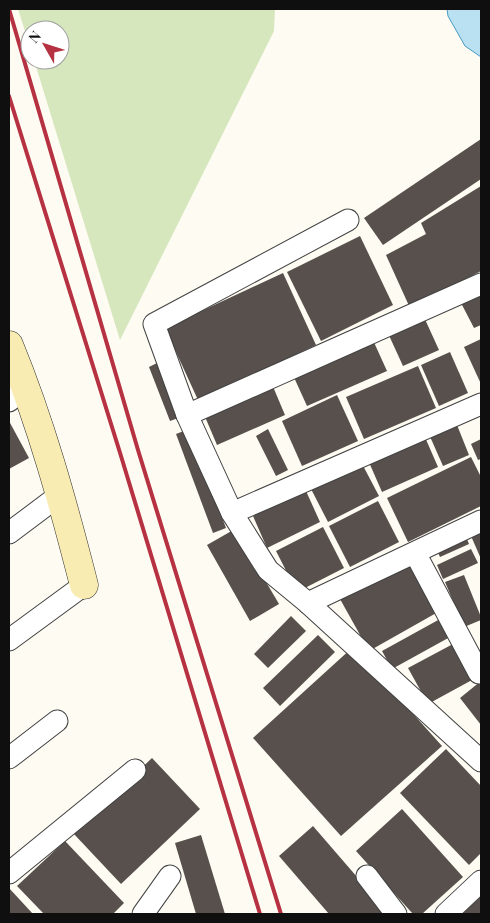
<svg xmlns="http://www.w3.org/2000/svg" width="490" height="923" font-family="'Playfair Display',serif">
  <rect width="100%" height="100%" fill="#fefbf2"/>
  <path fill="#d6e7be" d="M18,9h257l-1,22 -154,309 -86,-280h26v-30h-30v17z"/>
  <path fill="#bae1f2" stroke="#479bc4" d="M447,9h34v48l-16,-11 -17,-30z"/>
  <g fill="#57504c">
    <path d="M481,139v40l-98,66 -19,-27z"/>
    <path d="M481,186v85l-71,37 -24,-53 40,-21 -5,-11z"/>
    <path d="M360,236l33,69 -72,36 -34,-69z"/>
    <path d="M283,273l33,72 -118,55 -33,-72z"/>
    <path d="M481,290v35l-7,3 -14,-27z"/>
    <path d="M423,315l16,35 -36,16 -16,-35z"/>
    <path d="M372,338l15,33 -80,35 -15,-33z"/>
    <path d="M481,339v45l-17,-37z"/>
    <path d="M450,352l18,41 -29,13 -18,-41z"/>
    <path d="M159,362l22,55 -11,4 -21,-54z"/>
    <path d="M418,366l18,42 -72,31 -18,-42z"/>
    <path d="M271,382l14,33 -68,30 -14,-33z"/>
    <path d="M337,395l21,46 -56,25 -20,-45z"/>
    <path d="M455,420l14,35 -26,11 -15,-34z"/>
    <path d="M9,421l20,37 -20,11z"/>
    <path d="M189,429l37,99 -13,5 -37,-99z"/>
    <path d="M268,429l20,41 -12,6 -20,-40z"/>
    <path d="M424,435l14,32 -56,25 -14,-32z"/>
    <path d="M481,439v20l-3,1 -7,-16z"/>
    <path d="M471,457l10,20v29l-73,36 -21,-44z"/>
    <path d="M360,460l19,36 -51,26 -18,-35z"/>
    <path d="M306,491l14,31 -53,26 -14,-32z"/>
    <path d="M378,501l21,41 -49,25 -21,-41z"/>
    <path d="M481,524v35l-13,-30z"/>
    <path d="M323,527l21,41 -47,24 -21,-41z"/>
    <path d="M235,529l44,75 -29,17 -43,-76z"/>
    <path d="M464,532l5,12 -29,13 -5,-11z"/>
    <path d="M471,549l7,14 -35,16 -6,-14z"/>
    <path d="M410,560l28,52 -69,39 -29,-52z"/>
    <path d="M464,575l17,42v3l-17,7 -19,-45z"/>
    <path d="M291,616l15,15 -38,37 -14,-14z"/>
    <path d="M440,619l10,18 -58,32 -10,-18z"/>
    <path d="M318,635l17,17 -55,54 -17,-18z"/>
    <path d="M453,644l19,36 -44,24 -20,-36z"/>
    <path d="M353,647l89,99 -101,90 -88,-98z"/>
    <path d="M481,681v44l-21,-27z"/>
    <path d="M446,749l35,37v67l-12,12 -69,-72z"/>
    <path d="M152,758l48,51 -79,75 -48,-51z"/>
    <path d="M402,809l61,68 -41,37h-9l-57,-63z"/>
    <path d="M313,826l76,88h-60l-50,-58z"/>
    <path d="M201,835l24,79h-29l-21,-71z"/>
    <path d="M65,841l59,62 -11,11h-69l-27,-28z"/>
    <path d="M9,888l24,26h-24z"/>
    <path d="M481,893v21h-23z"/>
  </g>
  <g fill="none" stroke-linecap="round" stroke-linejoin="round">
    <g stroke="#424242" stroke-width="23">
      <g id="street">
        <path d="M348,220l-194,104 33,91 45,98 36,57 40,33 173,158"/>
        <path d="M9,401l17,-14"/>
        <path d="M187,415l294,-131"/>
        <path d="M232,513l249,-109"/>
        <path d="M9,533l52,-39"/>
        <path d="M415,553l64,120"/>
        <path d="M308,603l173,-82"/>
        <path d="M9,640l75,-55"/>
        <path d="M9,758l48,-37"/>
        <path d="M9,873l126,-103"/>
        <path d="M367,876l29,38"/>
        <path d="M143,914l27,-38"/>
        <path d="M446,914l35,-33"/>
      </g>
    </g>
    <g stroke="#313131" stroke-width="29">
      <path id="secondary" d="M9,345c32,78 54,158 75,240"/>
    </g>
    <use href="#street" stroke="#fff" stroke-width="21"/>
    <use href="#secondary" stroke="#f9ecb2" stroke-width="28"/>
    <g stroke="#b63141" stroke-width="4">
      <path d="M9,9l129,441 143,464"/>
      <path d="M9,96l112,360 139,458"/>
    </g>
  </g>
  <rect width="490" height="923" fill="none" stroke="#0f0f0f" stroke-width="20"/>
  <g transform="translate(45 45) rotate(309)"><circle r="24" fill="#ffffff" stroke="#9f9f9f"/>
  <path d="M0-4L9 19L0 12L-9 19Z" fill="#b63141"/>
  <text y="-8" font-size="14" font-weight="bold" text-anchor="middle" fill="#0f0f0f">N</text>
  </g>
</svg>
